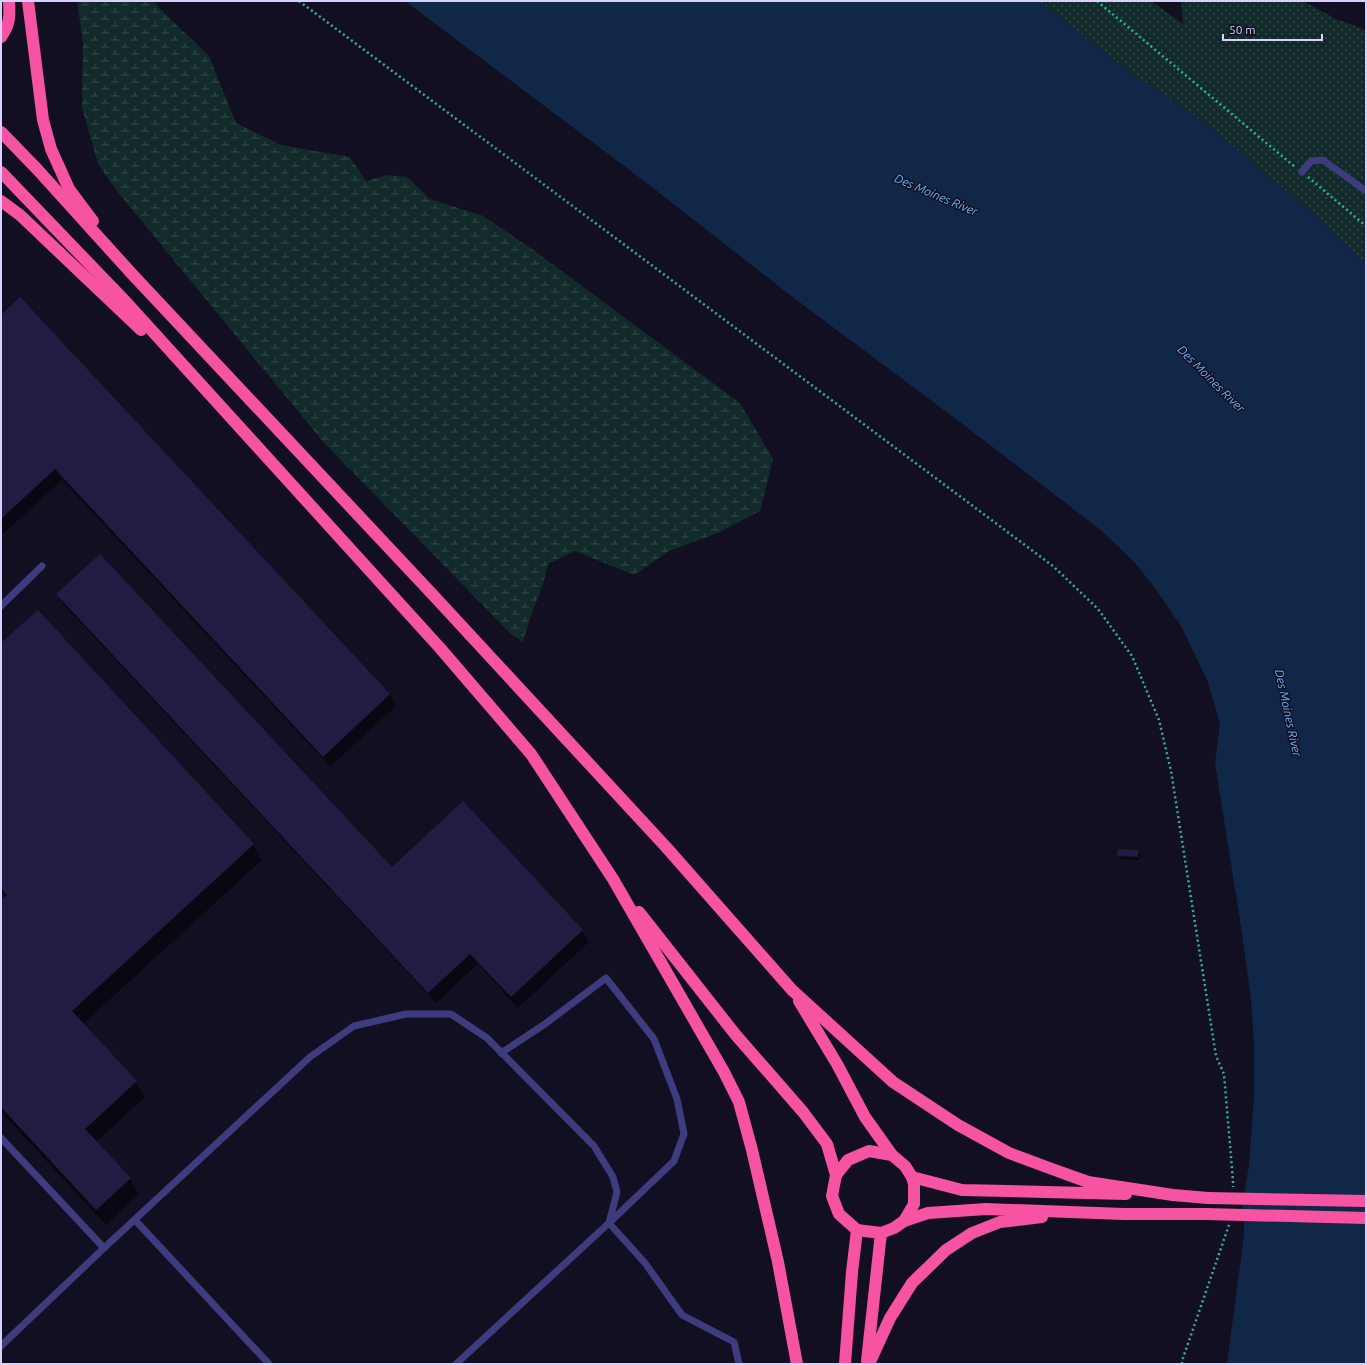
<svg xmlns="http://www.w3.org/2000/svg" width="1367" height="1365" font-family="Ubuntu,sans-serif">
  <defs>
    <pattern id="grass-dots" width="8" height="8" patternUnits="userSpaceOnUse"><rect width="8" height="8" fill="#122b2a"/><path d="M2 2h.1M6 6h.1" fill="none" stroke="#34494a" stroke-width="1.8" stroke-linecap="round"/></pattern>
    <pattern id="wetland-marsh" width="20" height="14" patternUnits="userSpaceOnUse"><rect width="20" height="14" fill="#122b2a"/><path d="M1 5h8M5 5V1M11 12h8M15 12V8" fill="none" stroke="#34494a"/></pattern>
  </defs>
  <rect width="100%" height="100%" fill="#120f22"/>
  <path fill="url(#grass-dots)" d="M1039,1h112l32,23 -2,-23h122l33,18 30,11v234l-22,-22 -34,-31 -98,-82 -29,-22 -52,-34z"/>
  <path fill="url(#wetland-marsh)" d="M77,1h77l6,8 49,47 27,67 45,22 69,12 16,24 22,-6 19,2 23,22 53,17 49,33 208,154 33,56 -13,52 -42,22 -49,18 -35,24 -59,-24 -27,13 -5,20 -14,37 -6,21 -12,-8 -186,-190 -209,-254 -18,-26 -16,-57 1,-64z"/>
  <path fill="#112748" d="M405,1h634l92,72 52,34 29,22 98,82 34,31 22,22v1100h-139l17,-129v-21l-2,-8 7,-41 5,-69v-53l-3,-43 -9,-67 -27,-170 5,-39 -12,-42 -27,-56 -26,-38 -20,-25 -33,-32 -142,-109 -170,-127 -142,-111z"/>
  <g fill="#0007">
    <path d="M20,299l370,396 6,11 -66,61 -268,-287 -59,54 -2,-2v-216z"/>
    <path d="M58,594l334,274 190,63 7,11 -71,66 -40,-44 -42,39 -372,-398z"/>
    <path d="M1,645l252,199 9,16 -179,164 53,58 9,15 -49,45 34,37 9,15 -33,31 -105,-113v-211l4,-4 -4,-4z"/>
    <path d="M1138,851l2,4 -1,5 -19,-1 -2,-4z"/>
  </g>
  <g fill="#231c42">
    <path d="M20,297l370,397 -67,63 -268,-288 -54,50v-204z"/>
    <path d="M100,554l292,313 71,-66 120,129 -72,67 -41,-43 -42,39 -372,-399z"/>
    <path d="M38,610l216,234 -182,167 65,70 -52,48 46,49 -35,32 -95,-103v-207l6,-5 -6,-7v-245z"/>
    <path d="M1118,849l20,1v7l-21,-1z"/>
  </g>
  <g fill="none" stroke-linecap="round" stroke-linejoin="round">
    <g stroke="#34aea5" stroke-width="2.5" stroke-dasharray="2 3" stroke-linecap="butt">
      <path d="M299,1l754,565 45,43 34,47 27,64 12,51 45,285 8,18 9,107v6"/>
      <path d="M1097,1l198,166"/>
      <path d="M1308,177l58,49"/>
      <path d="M1182,1364l1,-6 46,-133"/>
    </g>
    <g stroke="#3e3c7e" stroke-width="7">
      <path d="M1302,172l9,-11 12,-1 43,31"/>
      <path d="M1,606l41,-40"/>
      <path d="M501,1053l44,-29 61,-46 48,61 23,60 7,35 -10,27 -65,62 36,40 37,52 52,27 5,22"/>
      <path d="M1,1138l103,110"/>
      <path d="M135,1220l134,144"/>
      <path d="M1,1346l103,-98 206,-191 44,-31 52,-12h45l36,24 107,108 19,31 4,15 -8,31 -153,141"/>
    </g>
    <g stroke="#f753a3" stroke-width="12">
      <path d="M28,1l15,119 8,29 18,40 24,32"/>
      <path d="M1,37c9,-13 9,-20 8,-36"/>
      <path d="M1,132l36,37 95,105 302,322 232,251 126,143 101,92 65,43 51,28 43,16 36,13 85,13 35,3"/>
      <path d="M1,172l125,130 314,346 91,106 82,125 111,193 15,30 13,48 26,112 19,102"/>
      <path d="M1,201l19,14 121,115"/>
      <path d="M639,912l96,122 68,78 24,32 9,31 -4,21 7,18 18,16 24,3 13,-5 10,-7 24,-8 58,-4 138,5h82"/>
      <path d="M799,1001l38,63 28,53 27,38 13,11 7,11 2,7v20l-10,17"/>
      <path d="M836,1175l12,-15 21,-9 23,4"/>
      <path d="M912,1177l50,13 164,4"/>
      <path d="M867,1361l14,-128"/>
      <path d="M845,1364l7,-92 5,-42"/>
      <path d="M869,1364l21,-46 22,-35 34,-33 26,-17 28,-11 42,-5"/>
    </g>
    <g stroke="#f753a3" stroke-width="12">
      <path d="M1208,1198l158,3"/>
      <path d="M1206,1214l160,4"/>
    </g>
  </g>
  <g text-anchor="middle" stroke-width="3" stroke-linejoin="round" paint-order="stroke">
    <g font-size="12" font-style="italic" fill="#65b5f7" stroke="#120f22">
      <text transform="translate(936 195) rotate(23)" y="4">Des Moines River</text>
      <text transform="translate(1211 379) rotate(45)" y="4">Des Moines River</text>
      <text transform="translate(1288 713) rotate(78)" y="4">Des Moines River</text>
    </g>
  </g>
  <rect width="1367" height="1365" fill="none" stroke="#d6d1fd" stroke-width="4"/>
  <path d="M1223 34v6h99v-6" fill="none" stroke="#d6d1fd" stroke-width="2"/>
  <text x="1229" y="34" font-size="12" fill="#d6d1fd" stroke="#120f22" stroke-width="3" paint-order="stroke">50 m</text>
</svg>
